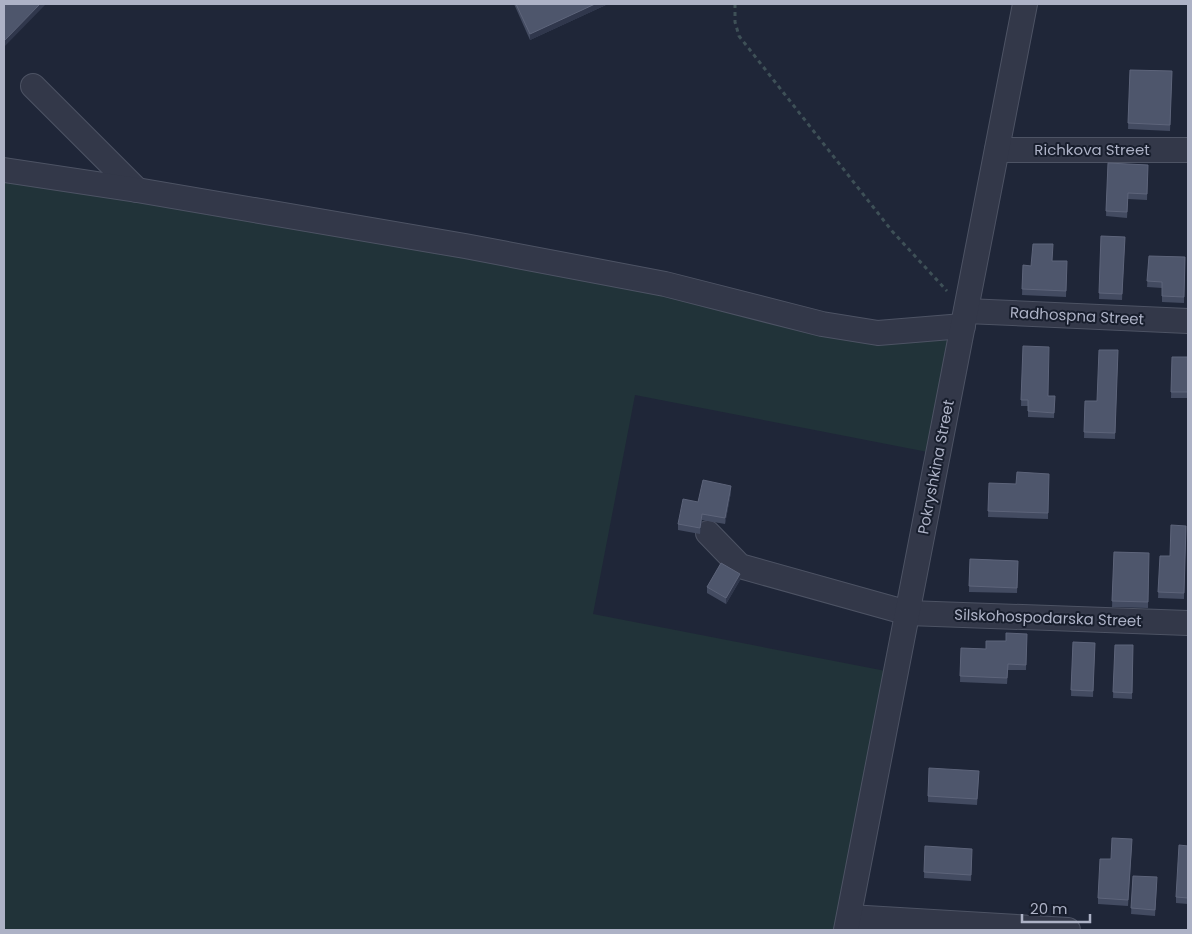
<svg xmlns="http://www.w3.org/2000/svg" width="1192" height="934" font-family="Poppins,sans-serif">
  <rect width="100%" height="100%" fill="#1f2638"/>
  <path fill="#213339" d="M4,170l818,154 141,2 -25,128 -303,-59 -42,219 303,59 -50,257h-842z"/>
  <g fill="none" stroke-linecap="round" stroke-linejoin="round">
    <g stroke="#4d5364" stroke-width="26">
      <g id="minor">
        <path d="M33,86l104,104"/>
        <path d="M997,150h191"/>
        <path d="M4,170l133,20 328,56 200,38 157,40 56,9 85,-7"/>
        <path d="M966,311l222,10"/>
        <path d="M708,533l32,33 168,47 280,10"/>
        <path d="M849,917l219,13"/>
        <path d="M846,930l179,-926"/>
      </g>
    </g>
    <path stroke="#3e5057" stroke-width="3" stroke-dasharray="4 4" stroke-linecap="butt" d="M735,4v18l4,14 153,195 55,60"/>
    <use href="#minor" stroke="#333849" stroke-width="24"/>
  </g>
  <g fill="#434b61">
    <path d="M514,4h94l-78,36z"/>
    <path d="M1130,70l42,1 -2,60 -42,-2z"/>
    <path d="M1108,163l40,2 -1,35 -19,-1 -1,19 -21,-2z"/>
    <path d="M1101,236l24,1 -3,63 -23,-1z"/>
    <path d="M1149,256l36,1 -1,46 -22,-1v-14l-15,-1z"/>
    <path d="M1052,261h15l-1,36 -44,-2 1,-30 8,1z"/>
    <path d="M1023,346l25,50h7l-1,22 -26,-1v-11h-7z"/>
    <path d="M1118,350l-3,89 -31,-1 1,-37h12z"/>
    <path d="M1172,357h16v41h-17z"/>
    <path d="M1049,474l-1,45 -60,-2 1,-34 27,1z"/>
    <path d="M731,492l-6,32 -23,-4 -2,14 -22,-4v-6l20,-22z"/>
    <path d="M1186,526l-2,73 -26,-1 2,-42h10z"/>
    <path d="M1114,552l35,1 -1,55 -36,-1z"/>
    <path d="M970,559l48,2 -1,32 -48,-1z"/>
    <path d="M740,580l-14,24 -19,-11v-6z"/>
    <path d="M1027,634l-1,36h-18l-1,14 -47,-2 1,-34 25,1z"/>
    <path d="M1073,642l22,1 -2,54 -22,-1z"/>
    <path d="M1115,645h18l-1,54 -19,-1z"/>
    <path d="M979,776l-2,29 -49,-3v-6z"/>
    <path d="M1132,845l-4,61 -30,-2v-6z"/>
    <path d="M925,846l47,9 -1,26 -47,-3z"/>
    <path d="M1188,846v58l-12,-1v-6z"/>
    <path d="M1133,876l24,7 -2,33 -24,-2z"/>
  </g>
  <g fill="#30374c">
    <path d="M40,4h6l-42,43v-6z"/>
    <path d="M595,4h13l-78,36v-6z"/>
    <path d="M731,486v6l-6,32v-6z"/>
    <path d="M702,514v6l-2,14v-6z"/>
    <path d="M740,574v6l-14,24v-6z"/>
  </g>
  <g fill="#4e566c" stroke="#5d647a">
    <path d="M4,4h36l-36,37z"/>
    <path d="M516,4h79l-65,30z"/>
    <path d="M1130,70l42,1 -2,54 -42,-2z"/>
    <path d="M1108,163l40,2 -1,29 -19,-1 -1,19 -21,-1z"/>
    <path d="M1101,236l24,1 -3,57 -23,-1z"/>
    <path d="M1033,244h20l-1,17h15l-1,30 -44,-2 1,-24 8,1z"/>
    <path d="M1149,256l36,1 -1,40 -22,-1v-14l-15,-1z"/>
    <path d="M1023,346l26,1 -1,49h7l-1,17 -26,-2v-11h-7z"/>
    <path d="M1099,350h19l-3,83 -31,-1 1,-31h12z"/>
    <path d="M1172,357h16v35h-17z"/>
    <path d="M1017,472l32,2 -1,39 -60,-2 1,-28 27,1z"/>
    <path d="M703,480l28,6 -6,32 -23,-4 -2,14 -22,-4 5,-25 15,3z"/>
    <path d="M1171,525l15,1 -2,67 -26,-1 2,-36h10z"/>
    <path d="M1114,552l35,1 -1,49 -36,-1z"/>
    <path d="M970,559l48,2 -1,27 -48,-2z"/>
    <path d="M721,563l19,11 -14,24 -19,-11z"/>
    <path d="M1006,633l21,1 -1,31 -18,-1 -1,14 -47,-2 1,-28 25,1v-8h20z"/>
    <path d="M1073,642l22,1 -2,48 -22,-1z"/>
    <path d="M1115,645h18l-1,48 -19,-1z"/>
    <path d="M929,768l50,3 -2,28 -49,-3z"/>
    <path d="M1112,838l20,1 -4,61 -30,-2 2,-39h11z"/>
    <path d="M1179,845l9,1v52l-12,-1z"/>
    <path d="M925,846l47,3 -1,26 -47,-3z"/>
    <path d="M1133,876l24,1 -2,33 -24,-2z"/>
  </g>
  <g text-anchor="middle" stroke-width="4" stroke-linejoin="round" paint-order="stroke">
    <g font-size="15" fill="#adb2c6" stroke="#181e2d">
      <text x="1092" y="155">Richkova Street</text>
      <text transform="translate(1077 316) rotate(3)" y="5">Radhospna Street</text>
      <text transform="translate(936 467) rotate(-79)" y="5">Pokryshkina Street</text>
      <text transform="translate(1048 618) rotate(2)" y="5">Silskohospodarska Street</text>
    </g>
  </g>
  <rect width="1192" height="934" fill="none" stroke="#adb2c6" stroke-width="10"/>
  <path d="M1022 914v8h68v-8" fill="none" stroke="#adb2c6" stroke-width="2.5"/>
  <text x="1030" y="914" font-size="15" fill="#adb2c6" stroke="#181e2d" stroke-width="4" paint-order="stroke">20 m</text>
</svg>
